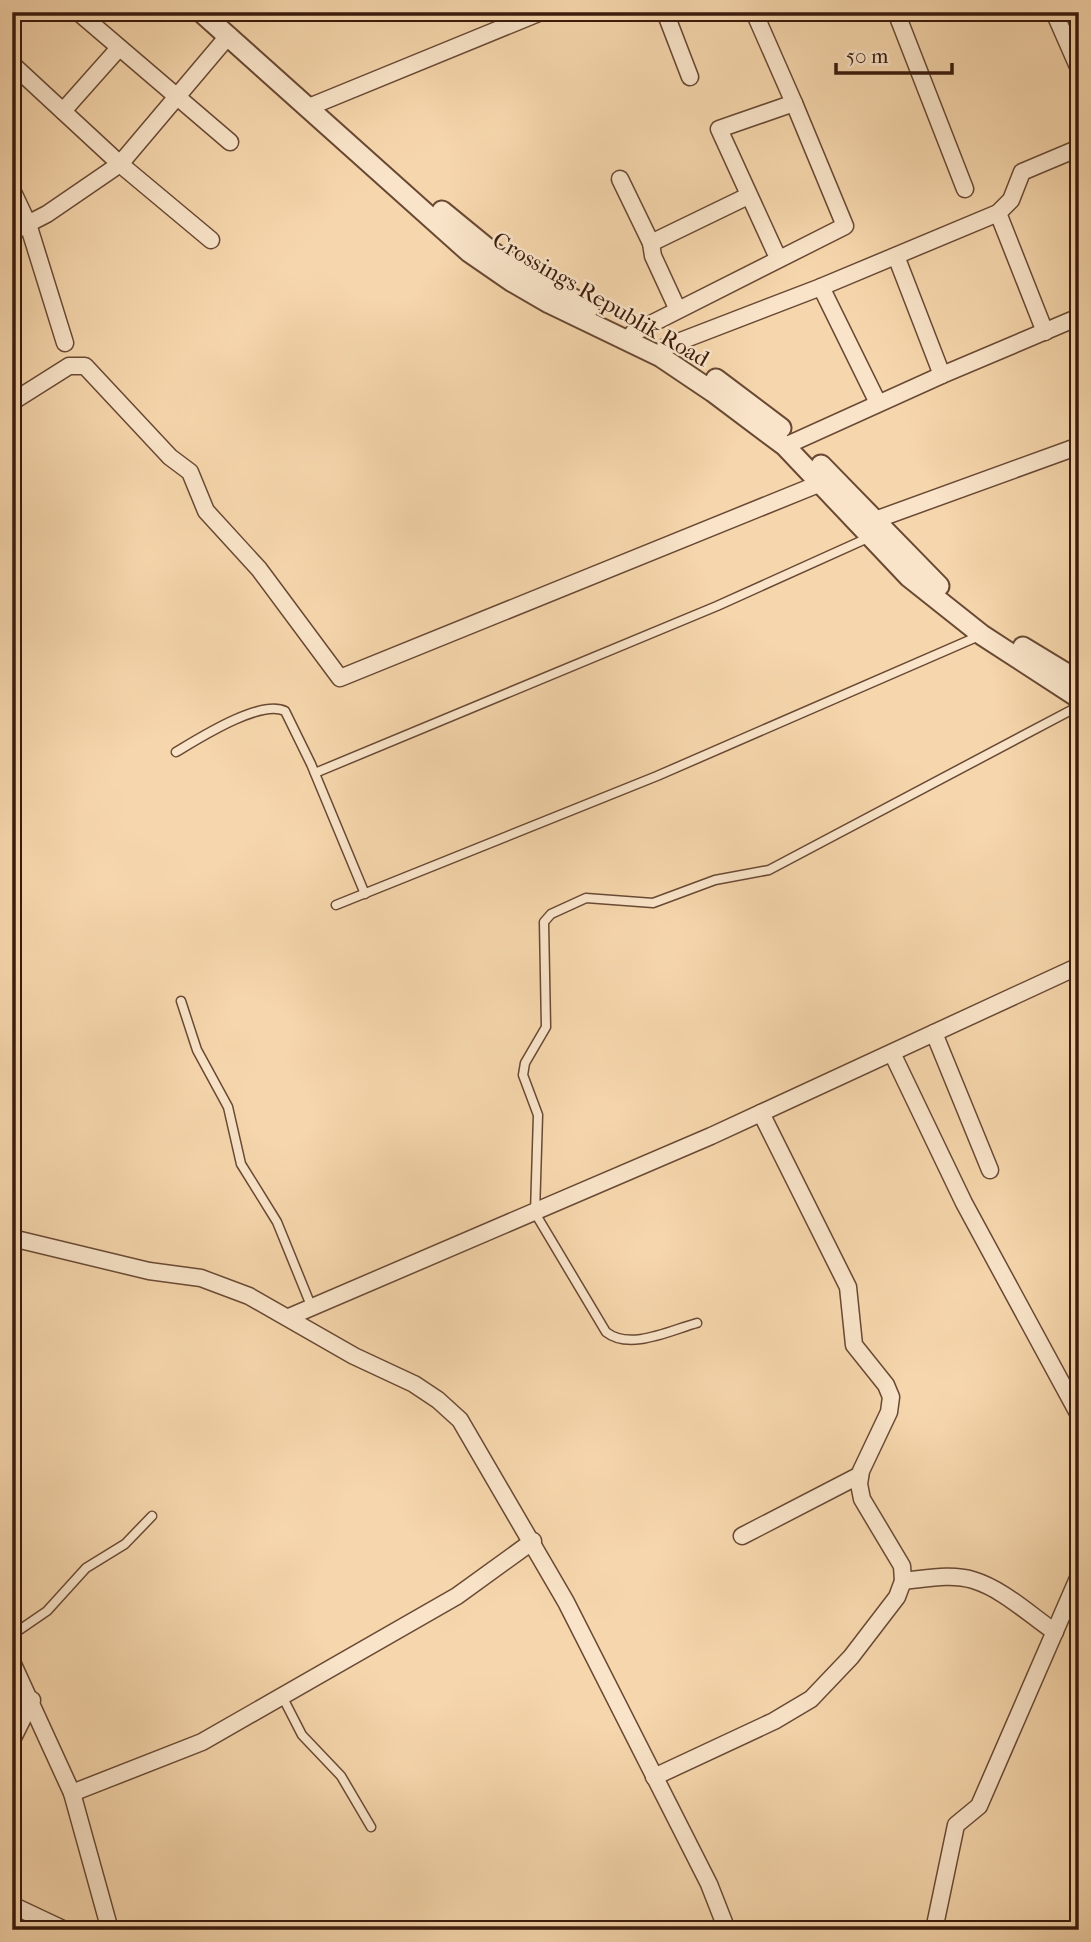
<svg xmlns="http://www.w3.org/2000/svg" width="1091" height="1942" font-family="'IM FELL French Canon',serif">
  <rect width="100%" height="100%" fill="#f6d6ac"/>
  <filter id="stains"><feTurbulence type="fractalNoise" baseFrequency=".00286" numOctaves="4"/><feColorMatrix values="0 0 0 0 .2 0 0 0 0 .09 0 0 0 0 .02 0 0 0 .5 -.17"/></filter>
  <radialGradient id="worn" r=".72"><stop offset=".6" stop-color="#630" stop-opacity="0"/><stop offset="1" stop-color="#630" stop-opacity=".3"/></radialGradient>
  <path fill="#babe8b" stroke="#7a6c4c" stroke-width="2" d="M12,1917l30,13h-30z"/>
  <g fill="none" stroke-linecap="round" stroke-linejoin="round">
    <g stroke="#694934" stroke-width="11">
      <g id="service">
        <path d="M176,752c22,-13 84,-53 109,-41l26,53 54,130"/>
        <path d="M315,773l402,-167 153,-69"/>
        <path d="M336,905l321,-129 322,-140"/>
        <path d="M181,1001l16,49 31,57 13,57 36,58 35,86"/>
        <path d="M697,1323c-26,7 -67,28 -91,9l-71,-119 3,-98 -15,-40 2,-12 21,-36 -2,-105 7,-8 35,-16 67,5 62,-23 54,-10 310,-164"/>
        <path d="M12,1635l35,-24 39,-43 39,-24 27,-28"/>
        <path d="M282,1696l20,39 39,41 30,51"/>
      </g>
    </g>
    <g stroke="#694934" stroke-width="19">
      <g id="minor">
        <path d="M78,12l152,130"/>
        <path d="M665,12l25,65"/>
        <path d="M754,12l40,91"/>
        <path d="M896,12l69,177"/>
        <path d="M1054,12l25,57"/>
        <path d="M12,64l108,100 91,76"/>
        <path d="M309,107l232,-95"/>
        <path d="M63,111l56,-63"/>
        <path d="M620,179l31,64"/>
        <path d="M12,190l16,34 37,119"/>
        <path d="M998,213l47,119"/>
        <path d="M12,232l35,-18 73,-50 109,-129"/>
        <path d="M896,256l46,119 137,-58"/>
        <path d="M821,287l57,116"/>
        <path d="M677,308l-24,-52 -2,-13 97,-47"/>
        <path d="M633,333l212,-107 -51,-123 -75,26 59,129"/>
        <path d="M665,347l156,-60 177,-74 13,-13 11,-28 57,-24"/>
        <path d="M12,402l57,-36h16l85,91 20,15 16,39 53,58 81,109 481,-195"/>
        <path d="M785,446l157,-71"/>
        <path d="M875,520l204,-74"/>
        <path d="M934,1033l56,137"/>
        <path d="M892,1053l72,150 115,212"/>
        <path d="M12,1238l137,33 52,7 48,18 105,60 60,28 24,16 22,20 106,182 143,282 18,46"/>
        <path d="M289,1317l422,-181 368,-170"/>
        <path d="M742,1536l118,-61"/>
        <path d="M903,1581c22,-2 48,-8 70,-1 30,9 57,35 82,52"/>
        <path d="M12,1662l60,131 38,137"/>
        <path d="M12,1740l20,-40"/>
        <path d="M654,1777l120,-56 37,-22 40,-42 46,-60 6,-16 -1,-15 -40,-67 -3,-15 2,-13 28,-59 2,-15 -5,-12 -32,-40 -6,-58 -87,-174"/>
        <path d="M72,1793l130,-51 255,-146 76,-55"/>
        <path d="M12,1905l53,25"/>
        <path d="M934,1930l22,-105 23,-19 100,-230"/>
      </g>
    </g>
    <g stroke="#694934" stroke-width="23">
      <g id="tertiary">
        <path d="M201,12l268,240 42,29 38,22 112,54 52,35 72,54 124,131 73,58 97,63"/>
        <path d="M442,211l50,41 97,56"/>
        <path d="M716,379l65,49"/>
        <path d="M821,465l118,121"/>
        <path d="M1023,647l56,34"/>
      </g>
    </g>
    <use href="#service" stroke="#f9e4c9" stroke-width="8"/>
    <use href="#minor" stroke="#f9e4c9" stroke-width="16"/>
    <use href="#tertiary" stroke="#f9e4c9" stroke-width="19"/>
  </g>
  <g text-anchor="middle" stroke-width="5" stroke-linejoin="round" paint-order="stroke">
    <g font-size="23" fill="#3a1a0c" stroke="#f9e4c9">
      <text transform="translate(601 299) rotate(30)" y="8">Crossings Republik Road</text>
    </g>
  </g>
  <rect width="1091" height="1942" fill="none" stroke="#f6d6ac" stroke-width="42"/>
  <rect x="14" y="14" width="1063" height="1914" fill="none" stroke="#3a1a0c" stroke-width="3.5"/>
  <rect x="21" y="21" width="1049" height="1900" fill="none" stroke="#3a1a0c" stroke-width="2"/>
  <path d="M836 63v10h116v-10" fill="none" stroke="#3a1a0c" stroke-width="3.5"/>
  <text x="846" y="63" font-size="21" fill="#3a1a0c" stroke="#f9e4c9" stroke-width="5" paint-order="stroke">50 m</text>
  <rect width="100%" height="100%" filter="url(#stains)"/>
  <rect width="100%" height="100%" fill="url(#worn)"/>
</svg>
